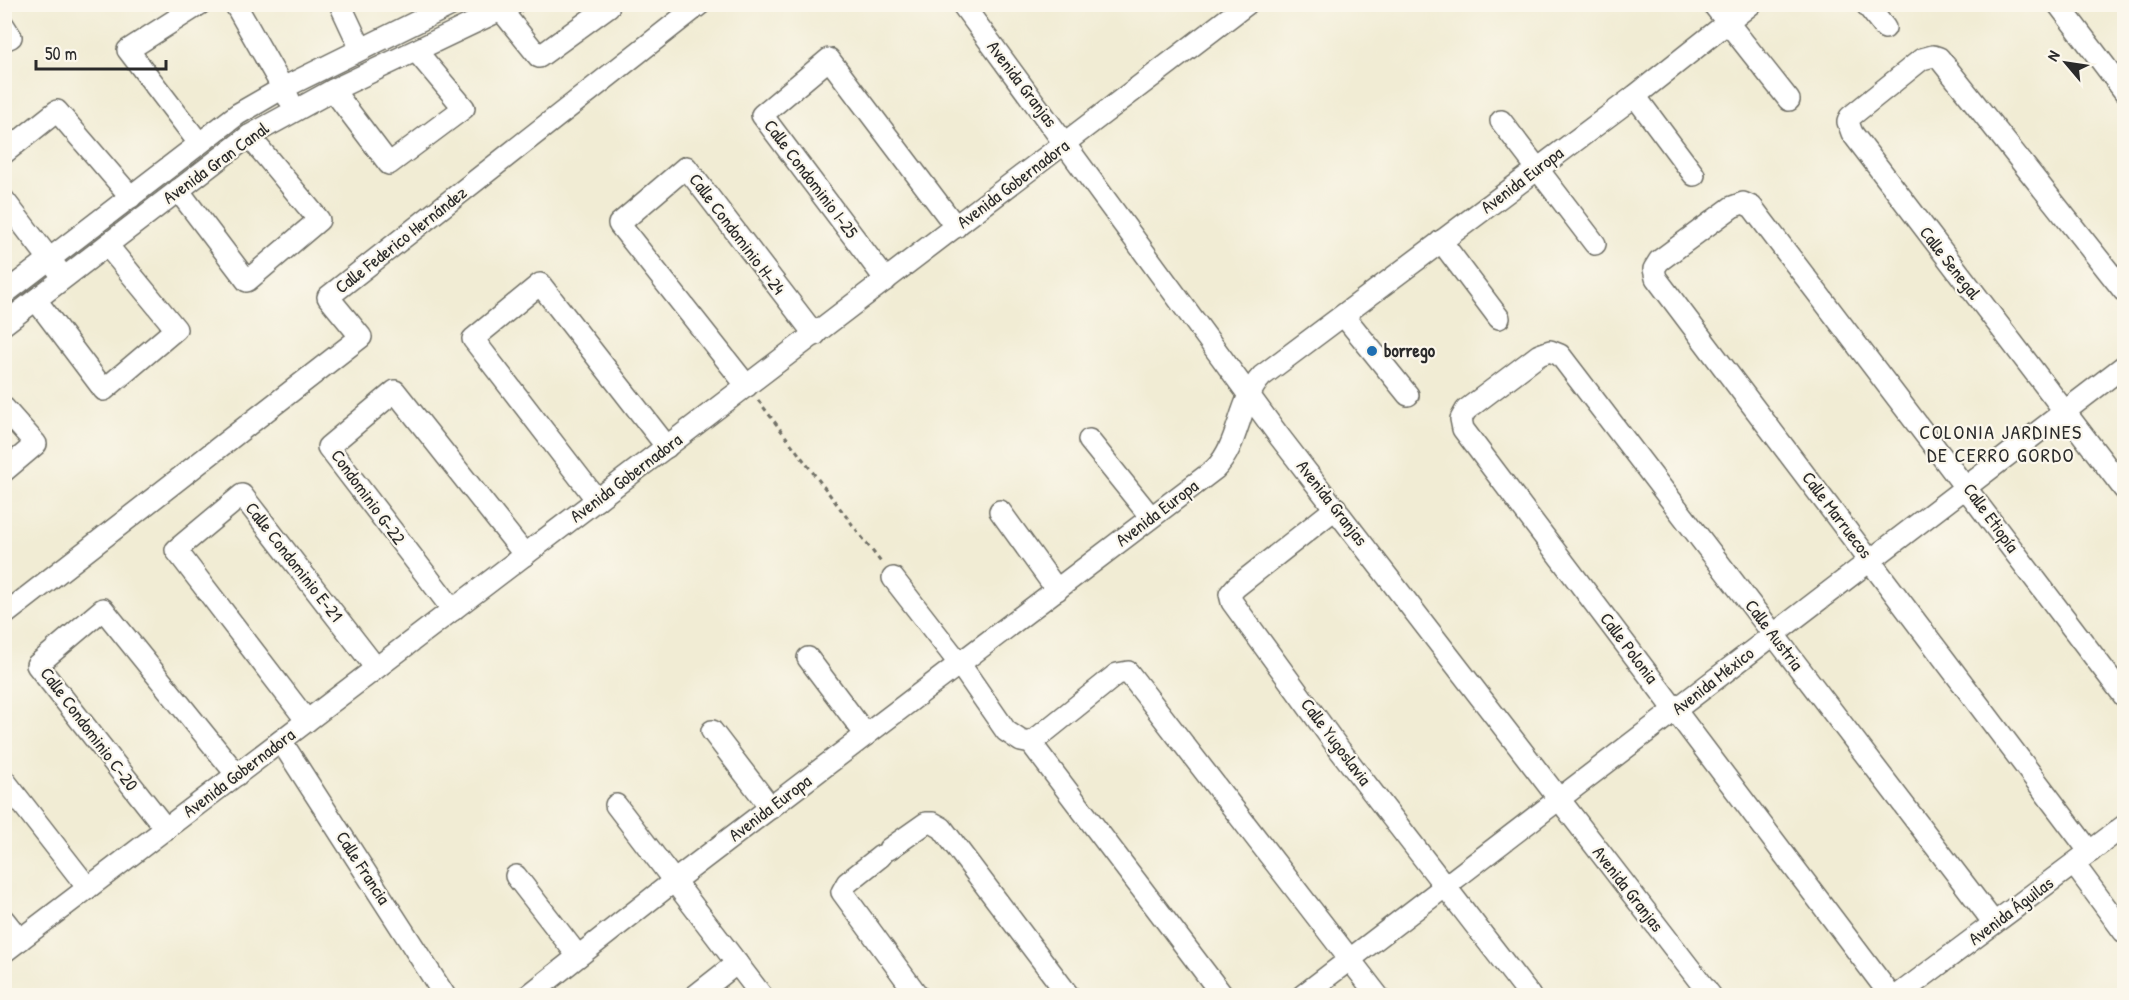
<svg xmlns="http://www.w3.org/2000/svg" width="2129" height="1000" font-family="'Patrick Hand',sans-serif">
  <rect width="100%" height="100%" fill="#fbf7ec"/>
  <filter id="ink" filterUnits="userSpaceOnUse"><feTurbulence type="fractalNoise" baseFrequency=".0167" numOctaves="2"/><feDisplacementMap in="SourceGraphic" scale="12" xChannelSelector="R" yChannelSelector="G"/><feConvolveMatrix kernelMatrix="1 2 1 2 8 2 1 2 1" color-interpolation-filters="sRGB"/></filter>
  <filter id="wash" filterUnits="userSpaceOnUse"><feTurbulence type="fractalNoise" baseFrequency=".008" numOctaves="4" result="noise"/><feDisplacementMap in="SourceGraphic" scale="24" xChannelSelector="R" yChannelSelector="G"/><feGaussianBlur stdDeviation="1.35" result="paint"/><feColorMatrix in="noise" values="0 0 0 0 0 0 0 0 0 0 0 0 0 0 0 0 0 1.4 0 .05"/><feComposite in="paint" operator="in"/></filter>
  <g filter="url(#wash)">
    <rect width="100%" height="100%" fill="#f1ecd4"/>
  </g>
  <g filter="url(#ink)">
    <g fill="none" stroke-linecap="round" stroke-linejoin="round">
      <g stroke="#706f66" stroke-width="24">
        <g id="minor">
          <path d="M235,4l54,95"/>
          <path d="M340,4l21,45"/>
          <path d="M962,4l317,432 432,560"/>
          <path d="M1713,4l76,96"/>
          <path d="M1866,4l19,24"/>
          <path d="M2058,4l66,87"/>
          <path d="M501,10l38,47 70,-51 -1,-2"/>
          <path d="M4,26l7,11 -7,3"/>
          <path d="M333,90l56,74 75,-56 -47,-56"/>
          <path d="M1635,96l59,79"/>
          <path d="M1501,121l94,123"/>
          <path d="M199,143l-71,-93 72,-46"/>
          <path d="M4,153l53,-42 74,86"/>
          <path d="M178,190l69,91 72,-61 -70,-84"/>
          <path d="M4,200l54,70"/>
          <path d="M1441,241l58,77"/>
          <path d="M886,280l-124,-165 67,-56 127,168"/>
          <path d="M2124,291l-185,-233 -6,-2 -11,3 -72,58 -2,5 4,11 272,356"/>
          <path d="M4,294l234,-180 45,-26 170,-84"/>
          <path d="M36,300l68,90 72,-61 -69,-84"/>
          <path d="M1344,316l64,79"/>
          <path d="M4,324l245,-188 84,-46 180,-86"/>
          <path d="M747,386l-128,-162 67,-57 129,168"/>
          <path d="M4,408l32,36 -32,27"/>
          <path d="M1089,440l61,76"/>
          <path d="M597,500l-124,-161 67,-55 127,163"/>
          <path d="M1336,508l-100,79 -6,7 2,8 107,147 191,247"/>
          <path d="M1000,511l57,79"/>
          <path d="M893,578l66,85 47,68 15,10 10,2 192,253"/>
          <path d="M453,610l-125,-163 67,-56 130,164"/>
          <path d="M4,615l357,-278 -33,-40 372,-293"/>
          <path d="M808,658l58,77"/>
          <path d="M307,721l-131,-171 66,-55 134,173"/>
          <path d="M712,731l59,77"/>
          <path d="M281,741l164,255"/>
          <path d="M1031,743l86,-69 11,-2 250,324"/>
          <path d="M4,780l84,108"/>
          <path d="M616,805l146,191"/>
          <path d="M166,829l-129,-164 66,-56 134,166"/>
          <path d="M889,849l37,-26h7l9,5 127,168"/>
          <path d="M2090,852l-434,-574 -2,-9 5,-8 73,-54 11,-4 9,4 372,489"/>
          <path d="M881,856l-34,27 -5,9 76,104"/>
          <path d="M2074,864l50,68"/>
          <path d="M516,876l62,80"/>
          <path d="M4,920l16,20"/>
          <path d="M4,952l1243,-948"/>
          <path d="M528,996l146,-115 541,-412c25,-25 23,-68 47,-93l373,-280 116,-92"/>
          <path d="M695,996l42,-33"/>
          <path d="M1302,996l822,-630"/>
          <path d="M1891,996l-428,-567 -2,-10 5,-9 73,-55 11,-4 10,4 434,568"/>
          <path d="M1897,996l227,-170"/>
        </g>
      </g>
      <path stroke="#706f66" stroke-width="3" stroke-dasharray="4.5 4.5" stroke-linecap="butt" d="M758,400l125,165"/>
      <use href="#minor" stroke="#fff" stroke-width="21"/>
    </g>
  </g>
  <circle fill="#1f6fb2" stroke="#fbf7ec" stroke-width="2" cx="1372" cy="351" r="6"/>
  <g text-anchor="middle" stroke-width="4.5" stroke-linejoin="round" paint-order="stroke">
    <g font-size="18" fill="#2b2b2b" stroke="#fbf7ec">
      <text transform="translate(1022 84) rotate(53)" y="6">Avenida Granjas</text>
      <text transform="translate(216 163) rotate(-36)" y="6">Avenida Gran Canal</text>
      <text transform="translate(811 179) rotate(53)" y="6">Calle Condominio I-25</text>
      <text transform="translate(1522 180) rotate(-37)" y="6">Avenida Europa</text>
      <text transform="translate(1013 184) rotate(-37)" y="6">Avenida Gobernadora</text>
      <text transform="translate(737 234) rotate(53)" y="6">Calle Condominio H-24</text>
      <text transform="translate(401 240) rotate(-38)" y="6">Calle Federico Hernández</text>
      <text transform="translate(1950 263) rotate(52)" y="6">Calle Senegal</text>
      <text transform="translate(626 478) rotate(-37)" y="6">Avenida Gobernadora</text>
      <text transform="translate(368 497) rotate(54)" y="6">Condominio G-22</text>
      <text transform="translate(1332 503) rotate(52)" y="6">Avenida Granjas</text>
      <text transform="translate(1157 513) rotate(-37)" y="6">Avenida Europa</text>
      <text transform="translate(1837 515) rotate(53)" y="6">Calle Marruecos</text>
      <text transform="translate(1991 518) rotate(54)" y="6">Calle Etiopía</text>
      <text transform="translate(294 562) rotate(52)" y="6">Calle Condominio E-21</text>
      <text transform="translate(1774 635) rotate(53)" y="6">Calle Austria</text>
      <text transform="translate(1629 648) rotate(53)" y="6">Calle Polonia</text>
      <text transform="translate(1713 681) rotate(-38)" y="6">Avenida México</text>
      <text transform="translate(89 729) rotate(53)" y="6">Calle Condominio C-20</text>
      <text transform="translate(1336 742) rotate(53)" y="6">Calle Yugoslavia</text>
      <text transform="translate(239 773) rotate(-37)" y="6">Avenida Gobernadora</text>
      <text transform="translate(770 808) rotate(-37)" y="6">Avenida Europa</text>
      <text transform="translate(363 868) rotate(57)" y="6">Calle Francia</text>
      <text transform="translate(1628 889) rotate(52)" y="6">Avenida Granjas</text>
      <text transform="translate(2011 911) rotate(-37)" y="6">Avenida Águilas</text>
    </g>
    <g font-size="18" font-weight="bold" fill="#2b2b2b" stroke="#fbf7ec" text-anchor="start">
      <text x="1384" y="357">borrego</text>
    </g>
    <g font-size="20" letter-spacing="1.5" fill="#2b2b2b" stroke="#fbf7ec">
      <text x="2001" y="439">COLONIA JARDINES<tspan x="2001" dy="23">DE CERRO GORDO</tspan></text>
    </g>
  </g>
  <rect width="2129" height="1000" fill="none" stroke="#fbf7ec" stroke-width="24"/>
  <g transform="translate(2066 63) rotate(299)" stroke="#fbf7ec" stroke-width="4.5" paint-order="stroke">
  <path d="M0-4.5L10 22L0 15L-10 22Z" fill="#2b2b2b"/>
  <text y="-9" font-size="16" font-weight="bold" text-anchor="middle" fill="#2b2b2b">N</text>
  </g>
  <path d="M36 60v9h130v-9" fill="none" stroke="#2b2b2b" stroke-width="3"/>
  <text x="45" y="60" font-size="18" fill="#2b2b2b" stroke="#fbf7ec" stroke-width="4.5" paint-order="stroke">50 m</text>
</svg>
